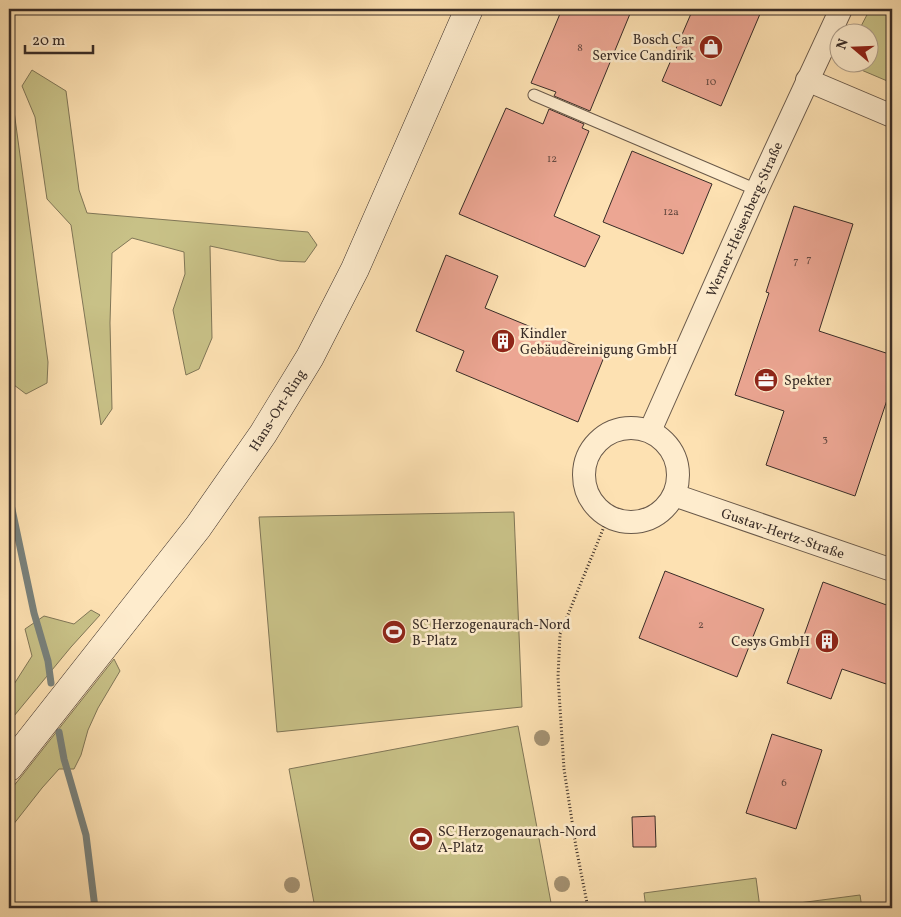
<svg xmlns="http://www.w3.org/2000/svg" width="901" height="917" font-family="Vollkorn,serif">
  <rect width="100%" height="100%" fill="#fde1b2"/>
  <filter id="stains"><feTurbulence type="fractalNoise" baseFrequency=".004" numOctaves="4"/><feColorMatrix values="0 0 0 0 .2 0 0 0 0 .09 0 0 0 0 .02 0 0 0 .5 -.17"/></filter>
  <radialGradient id="worn" r=".72"><stop offset=".6" stop-color="#630" stop-opacity="0"/><stop offset="1" stop-color="#630" stop-opacity=".3"/></radialGradient>
  <g fill="#c8c187" stroke="#807657">
    <path d="M870,9h22v74l-33,-14 -5,-6 14,-1v-30h-10z"/>
    <path d="M32,70l34,21 13,99 8,23 221,19 9,13 -12,17 -25,-1 -70,-15 2,92 -13,31 -13,6 -13,-65 12,-36 -1,-22 -52,-14 -20,15 -2,70 2,86 -11,16 -30,-200 -24,-26 -12,-82 -13,-31z"/>
    <path d="M9,74l39,288 -1,21 -21,11 -16,-12 -1,-9z"/>
    <path d="M514,512l8,195 -245,25 -18,-215z"/>
    <path d="M91,610l9,5 -29,32 -62,75v-30l23,-36 -7,-27 19,-13 30,8z"/>
    <path d="M114,659l6,12 -22,37 -10,22 -7,25 -7,14h-15l-17,19 -33,42v-38z"/>
    <path d="M518,726l34,182h-237l-26,-139z"/>
    <path d="M756,878l4,30h-114l-2,-15z"/>
    <path d="M860,895l2,13h-94v-1z"/>
  </g>
  <g fill="none" stroke-linecap="round" stroke-linejoin="round">
    <g stroke="#79827d" stroke-width="7">
      <path d="M9,495l25,118 14,48 3,22"/>
      <path d="M59,732l5,27 22,76 9,73"/>
    </g>
  </g>
  <g fill="#eca693" stroke="#382c27">
    <path d="M562,9h70l-42,102 -36,-15 2,-4 -25,-9z"/>
    <path d="M693,9h55l12,5 -39,92 -59,-25z"/>
    <path d="M506,108l37,16 6,-15 35,15 -2,4 7,3 -35,85 46,20 -15,31 -126,-53z"/>
    <path d="M632,151l80,33 -29,70 -80,-32z"/>
    <path d="M794,206l59,18 -34,107 73,24v30l-37,111 -89,-31 18,-54 -49,-16 34,-102 -3,-1z"/>
    <path d="M446,255l52,21 -13,32 119,49 -26,65 -122,-51 8,-20 -48,-20z"/>
    <path d="M665,571l99,38 -27,68 -98,-39z"/>
    <path d="M823,582l69,25v79l-50,-17 -11,30 -44,-16z"/>
    <path d="M772,734l50,16 -26,79 -50,-16z"/>
    <path d="M655,816l1,31h-23l-1,-30z"/>
  </g>
  <g fill="none" stroke-linecap="round" stroke-linejoin="round">
    <g stroke="#69594a" stroke-width="13">
      <path id="lane" d="M534,95l223,95"/>
    </g>
    <g stroke="#69594a" stroke-width="24">
      <g id="street">
        <path d="M807,80l85,36"/>
        <circle cx="631" cy="475" r="47"/>
        <path d="M650,431l107,-241 84,-181"/>
        <path d="M674,495l218,75"/>
      </g>
    </g>
    <g stroke="#382c27" stroke-width="29">
      <path id="secondary" d="M9,767l189,-240 65,-93 47,-77 45,-88 114,-260"/>
    </g>
    <path stroke="#382c27" stroke-width="3" stroke-dasharray="1 2.5" stroke-linecap="butt" d="M588,908l-12,-61 -12,-78 -6,-92 2,-43 48,-117"/>
    <use href="#lane" stroke="#feeccd" stroke-width="11"/>
    <use href="#street" stroke="#feeccd" stroke-width="22"/>
    <use href="#secondary" stroke="#feeccd" stroke-width="28"/>
  </g>
  <g fill="#a49273">
    <circle cx="542" cy="738" r="8"/>
    <circle cx="562" cy="884" r="8"/>
    <circle cx="292" cy="885" r="8"/>
  </g>
  <defs>
    <g id="shop-disc" transform="scale(1.25)"><circle r="9.5" fill="#8f2418" stroke="#feeccd"/><path d="M-5-2.5h2.3a2.7 3.5 0 0 1 5.4 0H5L5.5 6h-11ZM-1.5-2.5h3a1.5 2.3 0 0 0-3 0Z" fill="#fff"/></g>
    <g id="building-disc" transform="scale(1.25)"><circle r="9.5" fill="#8f2418" stroke="#feeccd"/><path d="M-4-6H4V6H1V3H-1V6H-4ZM-2.5-4.3h1.7v1.8h-1.7ZM.8-4.3h1.7v1.8H.8ZM-2.5-1h1.7V.8h-1.7ZM.8-1h1.7V.8H.8Z" fill="#fff"/></g>
    <g id="office-disc" transform="scale(1.25)"><circle r="9.5" fill="#8f2418" stroke="#feeccd"/><path d="M-6-3h4V-5.5h4V-3h4V5H-6ZM-1-4.5V-3h2v-1.5ZM-6 0V1H6V0Z" fill="#fff"/></g>
    <g id="stadium-disc" transform="scale(1.25)"><circle r="9.5" fill="#8f2418" stroke="#feeccd"/><path d="M0-5a6.5 5 0 1 0 0 10a6.5 5 0 1 0 0-10ZM-3.5-1.8h7v3.6h-7Z" fill="#fff"/></g>
  </defs>
  <g fill-rule="evenodd">
    <use href="#shop-disc" x="711" y="47"/>
    <use href="#building-disc" x="503" y="341"/>
    <use href="#office-disc" x="766" y="380"/>
    <use href="#stadium-disc" x="394" y="632"/>
    <use href="#building-disc" x="827" y="641"/>
    <use href="#stadium-disc" x="421" y="839"/>
  </g>
  <g text-anchor="middle" stroke-width="5" stroke-linejoin="round" paint-order="stroke">
    <g font-size="11" fill="#654a42">
      <text x="580" y="51">8</text>
      <text x="711" y="85">10</text>
      <text x="552" y="162">12</text>
      <text x="671" y="215">12a</text>
      <text x="809" y="262">7</text>
      <text x="796" y="264">7</text>
      <text x="825" y="442">3</text>
      <text x="701" y="628">2</text>
      <text x="784" y="786">6</text>
    </g>
    <g font-size="14" fill="#382c27" stroke="#feeccd" text-anchor="start">
      <text x="694" y="44" text-anchor="end">Bosch Car<tspan x="694" dy="16">Service Candirik</tspan></text>
      <text x="520" y="338">Kindler<tspan x="520" dy="16">Gebäudereinigung GmbH</tspan></text>
      <text x="784" y="385">Spekter</text>
      <text x="412" y="629">SC Herzogenaurach-Nord<tspan x="412" dy="16">B-Platz</tspan></text>
      <text x="810" y="646" text-anchor="end">Cesys GmbH</text>
      <text x="438" y="836">SC Herzogenaurach-Nord<tspan x="438" dy="16">A-Platz</tspan></text>
    </g>
    <g font-size="14" fill="#382c27" stroke="#feeccd">
      <text transform="translate(744 219) rotate(-66)" y="5">Werner-Heisenberg-Straße</text>
      <text transform="translate(277 410) rotate(-58)" y="5">Hans-Ort-Ring</text>
      <text transform="translate(783 533) rotate(19)" y="5">Gustav-Hertz-Straße</text>
    </g>
  </g>
  <rect width="901" height="917" fill="none" stroke="#fde1b2" stroke-width="30"/>
  <rect x="10" y="10" width="881" height="897" fill="none" stroke="#382c27" stroke-width="2.5"/>
  <rect x="15" y="15" width="871" height="887" fill="none" stroke="#382c27"/>
  <g transform="translate(854 48) rotate(289)"><circle r="24" fill="#feeccd" stroke="#af9f8b"/>
  <path d="M0-4L9 19L0 12L-9 19Z" fill="#8f2418"/>
  <text y="-8" font-size="14" font-weight="bold" text-anchor="middle" fill="#382c27">N</text>
  </g>
  <path d="M25 45v8h68v-8" fill="none" stroke="#382c27" stroke-width="2.5"/>
  <text x="32" y="45" font-size="15" fill="#382c27" stroke="#feeccd" stroke-width="4" paint-order="stroke">20 m</text>
  <rect width="100%" height="100%" filter="url(#stains)"/>
  <rect width="100%" height="100%" fill="url(#worn)"/>
</svg>
